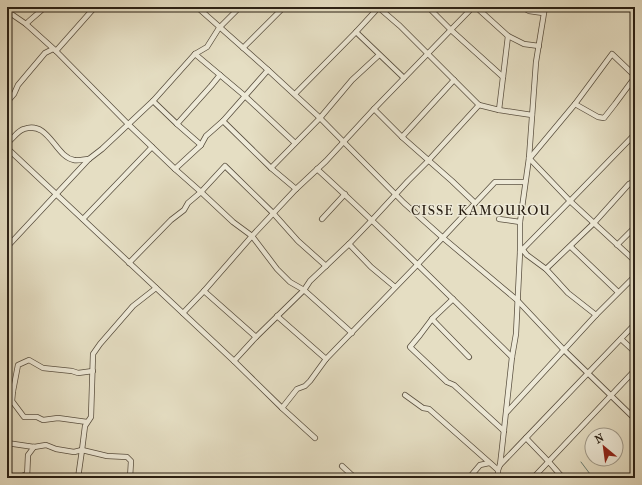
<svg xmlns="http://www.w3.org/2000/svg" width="642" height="485" font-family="'IM FELL French Canon',serif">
  <rect width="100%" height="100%" fill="#e5dec3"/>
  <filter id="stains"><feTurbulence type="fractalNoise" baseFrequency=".005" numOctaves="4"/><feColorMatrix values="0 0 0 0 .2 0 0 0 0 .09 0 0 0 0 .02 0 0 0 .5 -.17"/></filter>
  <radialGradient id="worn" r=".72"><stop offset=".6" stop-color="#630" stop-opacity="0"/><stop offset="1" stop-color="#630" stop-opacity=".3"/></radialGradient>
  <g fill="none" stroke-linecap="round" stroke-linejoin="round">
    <path stroke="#6b7e73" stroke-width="1" d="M581,462l12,16"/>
    <g stroke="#5a5040" stroke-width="6">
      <g id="minor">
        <path d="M197,7l71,63 52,48 84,85 38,34 75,63 47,50 71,69"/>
        <path d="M378,7l22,19 79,79 20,5 33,5"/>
        <path d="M428,7l23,23 52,47"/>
        <path d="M476,7l32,29 16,8 15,2"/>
        <path d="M522,7l7,4 14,2"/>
        <path d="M7,11l19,13 30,27 72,73 47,45 26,23 32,30 19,14 25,33 13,13 14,8 48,43"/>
        <path d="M26,24c6,-6 13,-11 19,-17"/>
        <path d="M356,32l48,46"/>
        <path d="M243,48l41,-41"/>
        <path d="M56,51l39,-44"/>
        <path d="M195,54l50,42 50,47"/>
        <path d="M295,94l61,-62 23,-25"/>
        <path d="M153,101l24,23 24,21"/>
        <path d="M7,102l7,-8 4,-9 27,-32 8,-4"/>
        <path d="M575,104l23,13 6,1 11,-14 20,-27"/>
        <path d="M374,109l28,28 50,44 23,22"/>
        <path d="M499,110l9,-74"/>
        <path d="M223,121l48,47 25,21"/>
        <path d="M177,124l34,-38 9,-11"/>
        <path d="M402,137l52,-57"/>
        <path d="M7,143c6,-4 10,-12 17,-14 25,-9 31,28 50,31 4,1 10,-1 15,-1"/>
        <path d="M7,148l227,213 48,47 33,30"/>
        <path d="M529,158l41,43 65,60"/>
        <path d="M530,158l45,-54 37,-50 23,22"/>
        <path d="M271,168l49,-50 32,-38 27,-25"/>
        <path d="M175,169l26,-24 5,-9 17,-15 45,-51"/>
        <path d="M317,169c67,61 130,125 195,188"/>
        <path d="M83,219l69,-72"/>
        <path d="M322,219l23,-25"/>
        <path d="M499,219l21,3"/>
        <path d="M617,245l18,-18"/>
        <path d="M7,247l82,-88 13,-10 51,-48 42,-47 12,-7 12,-19 21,-21"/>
        <path d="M571,247l47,45"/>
        <path d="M522,249l5,6 19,14 22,24 28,22"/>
        <path d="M520,252l50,-51 65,-67"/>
        <path d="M129,263l42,-43 13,-10 4,-7 13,-11 24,-26 48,47 25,28 28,25"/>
        <path d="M546,269l48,-46 35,-39 6,-3"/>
        <path d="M395,287l-24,-20 -22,-23 23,-24 36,-39 19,-19 52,-57"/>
        <path d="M453,299l-21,20 -12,16 -10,12 37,35 7,3 50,46"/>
        <path d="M183,313l21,-22"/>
        <path d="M277,316l49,43"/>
        <path d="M432,319l37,38"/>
        <path d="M256,337l48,-47 6,-9 39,-37"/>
        <path d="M621,339l14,13"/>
        <path d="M234,361l22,-24 -52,-46 48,-55 44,-47 30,-28 48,-52 99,-102"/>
        <path d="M13,391l-1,10 12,16h13l6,3 15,-2 29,4"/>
        <path d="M7,394l6,-3 5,-26 11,-5 14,8 29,3 6,2 15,-2"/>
        <path d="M405,395l18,13 6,1 69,61"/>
        <path d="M282,408l15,-19 8,-3 5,-5 16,-22 92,-95 77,-82h30"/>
        <path d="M507,412l89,-97 39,-39"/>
        <path d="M526,438l23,24 14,16"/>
        <path d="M7,443l27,4 12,-2 10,4 18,3 8,-2 25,6 20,1 4,4 -1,17"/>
        <path d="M500,465l135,-141"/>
        <path d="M342,466l13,12"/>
        <path d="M7,476l13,1 7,-3"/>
        <path d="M27,478l1,-23 6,-8"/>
        <path d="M78,478l4,-28 3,-24 6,-9 2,-63 7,-10 33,-38 23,-18"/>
        <path d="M469,478l11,-13 9,-2"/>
        <path d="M498,478v-8l2,-5 2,-17 10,-91 4,-23 4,-82v-30l9,-64 7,-96 9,-55"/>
        <path d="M533,478l102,-108"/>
      </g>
    </g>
    <use href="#minor" stroke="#eeead8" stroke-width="4.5"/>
  </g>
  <g text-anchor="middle" stroke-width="3" stroke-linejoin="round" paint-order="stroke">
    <g font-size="14" letter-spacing="1" fill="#2b2115" stroke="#eeead8">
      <text x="481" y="215">CISSE KAMOUROU</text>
    </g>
  </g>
  <rect width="642" height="485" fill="none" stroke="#e5dec3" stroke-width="24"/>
  <rect x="8" y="8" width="626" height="469" fill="none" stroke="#2b2115" stroke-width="2"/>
  <rect x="12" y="12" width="618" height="461" fill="none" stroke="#2b2115"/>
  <g transform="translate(604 447) rotate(331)"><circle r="19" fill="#eeead8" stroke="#a09a8a"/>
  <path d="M0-3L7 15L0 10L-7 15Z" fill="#8f2418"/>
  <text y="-6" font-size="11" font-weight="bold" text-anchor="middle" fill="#2b2115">N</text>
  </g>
  <rect width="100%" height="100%" filter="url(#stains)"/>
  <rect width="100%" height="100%" fill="url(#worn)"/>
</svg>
